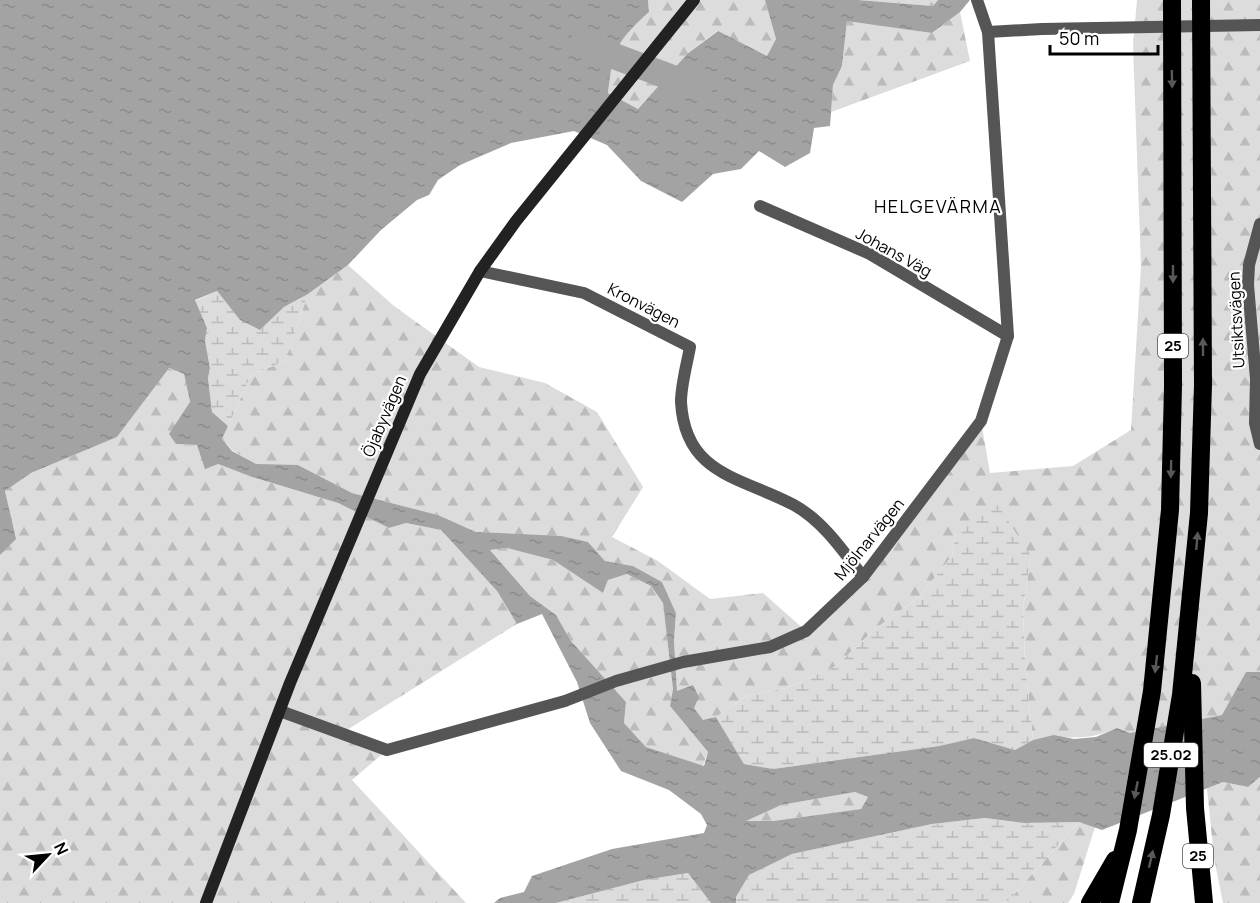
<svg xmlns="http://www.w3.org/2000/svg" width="1260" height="903" font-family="Manrope,sans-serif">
  <defs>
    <pattern id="forest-firs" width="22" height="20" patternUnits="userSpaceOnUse" patternTransform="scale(1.5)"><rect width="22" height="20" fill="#dcdcdc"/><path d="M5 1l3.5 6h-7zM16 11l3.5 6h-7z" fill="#bbb"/></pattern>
    <pattern id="wetland-marsh" width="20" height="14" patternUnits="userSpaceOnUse" patternTransform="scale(1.5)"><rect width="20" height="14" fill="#dcdcdc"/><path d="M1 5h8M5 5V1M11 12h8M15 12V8" fill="none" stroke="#bbb"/></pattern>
    <pattern id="water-ripples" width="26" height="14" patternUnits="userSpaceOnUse" patternTransform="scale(1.5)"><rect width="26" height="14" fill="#a3a3a3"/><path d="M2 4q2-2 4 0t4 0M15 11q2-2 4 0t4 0" fill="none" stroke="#8b8b8b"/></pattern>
  </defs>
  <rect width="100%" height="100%" fill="#fff"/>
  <g fill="url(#forest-firs)">
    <path d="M648,0h117l11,39 -9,18 -50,-26 -30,23 -49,55 -30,-15c5,-45 7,-51 41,-82z"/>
    <path d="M858,0h80l-5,6z"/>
    <path d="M1137,0h123v672h-14l-23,43 -93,18 -13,-5c-36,16 -50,5 -84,12l-8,-77 -2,-55 8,-52 -75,-24 -4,24 -33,41 -44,32 -39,37 -50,22 -39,8 -31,21 -13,3 -26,-28 -3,-51 2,-28 -14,-31 -29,-16 -28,-5 -17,-19 -112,-10 -38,-17 -86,-22 -54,-28h-42l-24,-15 -10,-11 29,-64 34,-14 23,-67 40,-29 46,41 85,61 66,16 52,29 46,75 -31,50 46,24 52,38 53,-6 43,38 57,-54 118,-156 9,52 83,-7 58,-36 10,-164 -8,-221z"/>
    <path d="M960,12l10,49 -139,51 2,-27 9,-19 5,-46 85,13z"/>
    <path d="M168,368l16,6 6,28 -14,42 21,1 21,19 34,13 86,26 51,25 17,-5 35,7 56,61 20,33 -175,109 45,17 -35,30 114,123h-466v-348l15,-16 -10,-48 26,-18 86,-36z"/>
    <path d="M507,548l46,12 50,33 5,-13 19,-6 24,12 12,17 10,86 -3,17 38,46 -5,14 -57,-19 -22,-24 2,-21 -55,-61 -15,-26 -26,-19 -40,-46z"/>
    <path d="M1260,777v126h-37l-9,-45 -7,-70 16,-6 25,5z"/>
    <path d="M855,792l13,5 -7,12 -88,12h-29l37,-16z"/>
    <path d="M1079,822l16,5 -21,67 -6,9h-68l8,-2z"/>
  </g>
  <g fill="url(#wetland-marsh)">
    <path d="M217,291l23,29 20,10 24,-23 24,-13 -23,67 -34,14 -23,51 -16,-14 -4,-34 2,-10 -5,-27 2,-13 -12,-27z"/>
    <path d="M998,505l33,51 -8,52 2,55 8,77 -18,10 -41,-12 -35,8 -166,23 -29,-5 -28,-47 31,-21 39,-8 50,-22 39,-37 44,-32 33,-41 4,-24z"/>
    <path d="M985,818l39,5 55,-1 -71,79 -8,2h-264v-6l13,-22 43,-21 140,-30z"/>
    <path d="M688,873l23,30h-155l88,-23z"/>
  </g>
  <path fill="url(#water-ripples)" fill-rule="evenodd" d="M0,0h648l1,12c-33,30 -36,37 -41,81l30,16 49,-55 31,-23 49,25 9,-17 -11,-39h93l75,6 5,-6h32l-10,12 -28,21 -85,-12 -5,45 -9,19 -3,41 -16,2 -4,25 -25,14 -26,-16 -18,18 -28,5 -31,28 -41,-21 -34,-36 -33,-14 -63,12 -51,22 -22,15 -9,15 -12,5 -36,30 -33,35 -40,29 -24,13 -24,23 -20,-10 -23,-29 -22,9 12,28 -2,13 5,27 -2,10 4,34 16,14 -6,13 10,12 24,13 42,1 54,28 86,22 38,17 85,4 27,6 17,19 28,5 29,16 14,31 -2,28 3,50 16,-6 6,12 -5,11 9,12 13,-3 28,47 29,5 166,-23 35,-8 41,12 18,-10 21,-5 20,4 22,-2 21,-9 13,5 92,-18 24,-43h14v105l-12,10 -25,-5 -121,48 -23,-8 -55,1 -39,-5 -53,6 -140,30 -43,21 -13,22v6h-25l-23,-30 -44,7 -88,23h-62l6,-5 24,-6 8,-16 80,-27 92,-16 3,-8 -6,-11 -32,-24 -48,-19 -31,-48 -13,-41 -35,-68 -25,10 -20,-33 -56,-61 -35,-7 -17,5 -51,-25 -86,-26 -34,-13 -13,5 -8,-24 -21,-1 -7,-10 21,-32 -6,-28 -15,-6 -52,69 -86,36 -26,18 11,48 -16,16zM507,548l46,12 50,33 5,-13 19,-6 24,12 12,17 10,86 -3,17 38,46 -4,14 -58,-19 -22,-24 2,-21 -55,-61 -15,-26 -26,-19 -40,-46zM855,792l13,5 -7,12 -88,12h-27l35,-16z"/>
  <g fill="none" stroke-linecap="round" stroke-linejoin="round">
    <path stroke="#a3a3a3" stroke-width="26" d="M582,44l117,44"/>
    <g stroke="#555" stroke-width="12">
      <path d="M988,32l54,-3 218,-4"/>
      <path d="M760,206l110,48 138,82"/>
      <path d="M1260,224l-11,41 -1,20 8,94 -1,44 5,21"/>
      <path d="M480,271l104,22 106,54c-3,17 -9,38 -9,55 4,73 60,75 113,103 29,16 50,47 69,72"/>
      <path d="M280,711l107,39 178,-49 51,-20 67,-19 87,-15 36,-16 57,-54 118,-156 27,-85 -20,-304 -11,-32"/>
    </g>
    <path stroke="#222" stroke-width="12" d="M206,903l84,-220 130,-309 60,-103 36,-50 178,-221"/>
    <g stroke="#000" stroke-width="18">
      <path d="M1192,683l3,125 9,95"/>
      <path d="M1090,903l25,-43"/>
      <path d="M1110,903l18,-73 24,-139 18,-181 3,-124 -1,-386"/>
      <path d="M1141,903l20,-88 20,-120 18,-182 4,-128 -2,-385"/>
    </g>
  </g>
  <defs><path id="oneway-solid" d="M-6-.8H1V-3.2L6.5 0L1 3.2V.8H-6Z" transform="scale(1.5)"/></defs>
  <g fill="#595959">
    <use href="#oneway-solid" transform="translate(1172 79) rotate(89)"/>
    <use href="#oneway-solid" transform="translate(1173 274) rotate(90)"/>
    <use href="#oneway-solid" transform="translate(1203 347) rotate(-90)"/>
    <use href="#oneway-solid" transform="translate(1171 469) rotate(91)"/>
    <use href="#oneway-solid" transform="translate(1197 541) rotate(-85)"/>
    <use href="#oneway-solid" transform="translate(1156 664) rotate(97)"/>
    <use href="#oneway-solid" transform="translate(1136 790) rotate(101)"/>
    <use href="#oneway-solid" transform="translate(1151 859) rotate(-77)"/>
  </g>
  <g text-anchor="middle" stroke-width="4.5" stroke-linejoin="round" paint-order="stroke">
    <g fill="#fff" stroke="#4c4c4c" stroke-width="1.5">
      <rect x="1158" y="334" width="30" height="24" rx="4.5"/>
      <rect x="1144" y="743" width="54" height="24" rx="4.5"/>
      <rect x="1183" y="844" width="30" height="24" rx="4.5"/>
    </g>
    <g font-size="15" font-weight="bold" fill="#000">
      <text x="1173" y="351">25</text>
      <text x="1171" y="760">25.02</text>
      <text x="1198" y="861">25</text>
    </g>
    <g font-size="16" fill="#000" stroke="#fff">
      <text transform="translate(894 252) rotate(29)" y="6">Johans Väg</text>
      <text transform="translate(644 305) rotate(27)" y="6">Kronvägen</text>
      <text transform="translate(1236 320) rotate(-93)" y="6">Utsiktsvägen</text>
      <text transform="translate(384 416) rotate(-67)" y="6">Öjabyvägen</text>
      <text transform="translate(869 539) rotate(-51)" y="6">Mjölnarvägen</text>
    </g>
    <g font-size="18" letter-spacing="1.5" fill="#000" stroke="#fff">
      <text x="938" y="213">HELGEVÄRMA</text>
    </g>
  </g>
  <g transform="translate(48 855) rotate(64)" stroke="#ffffff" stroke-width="4.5" paint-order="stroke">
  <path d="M0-4.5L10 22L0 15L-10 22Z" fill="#000000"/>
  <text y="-9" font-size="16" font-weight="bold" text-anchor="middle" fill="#000000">N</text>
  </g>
  <path d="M1050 45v9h108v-9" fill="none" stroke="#000000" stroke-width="3"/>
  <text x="1059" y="45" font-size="18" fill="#000000" stroke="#ffffff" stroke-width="4.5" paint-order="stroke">50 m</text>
</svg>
